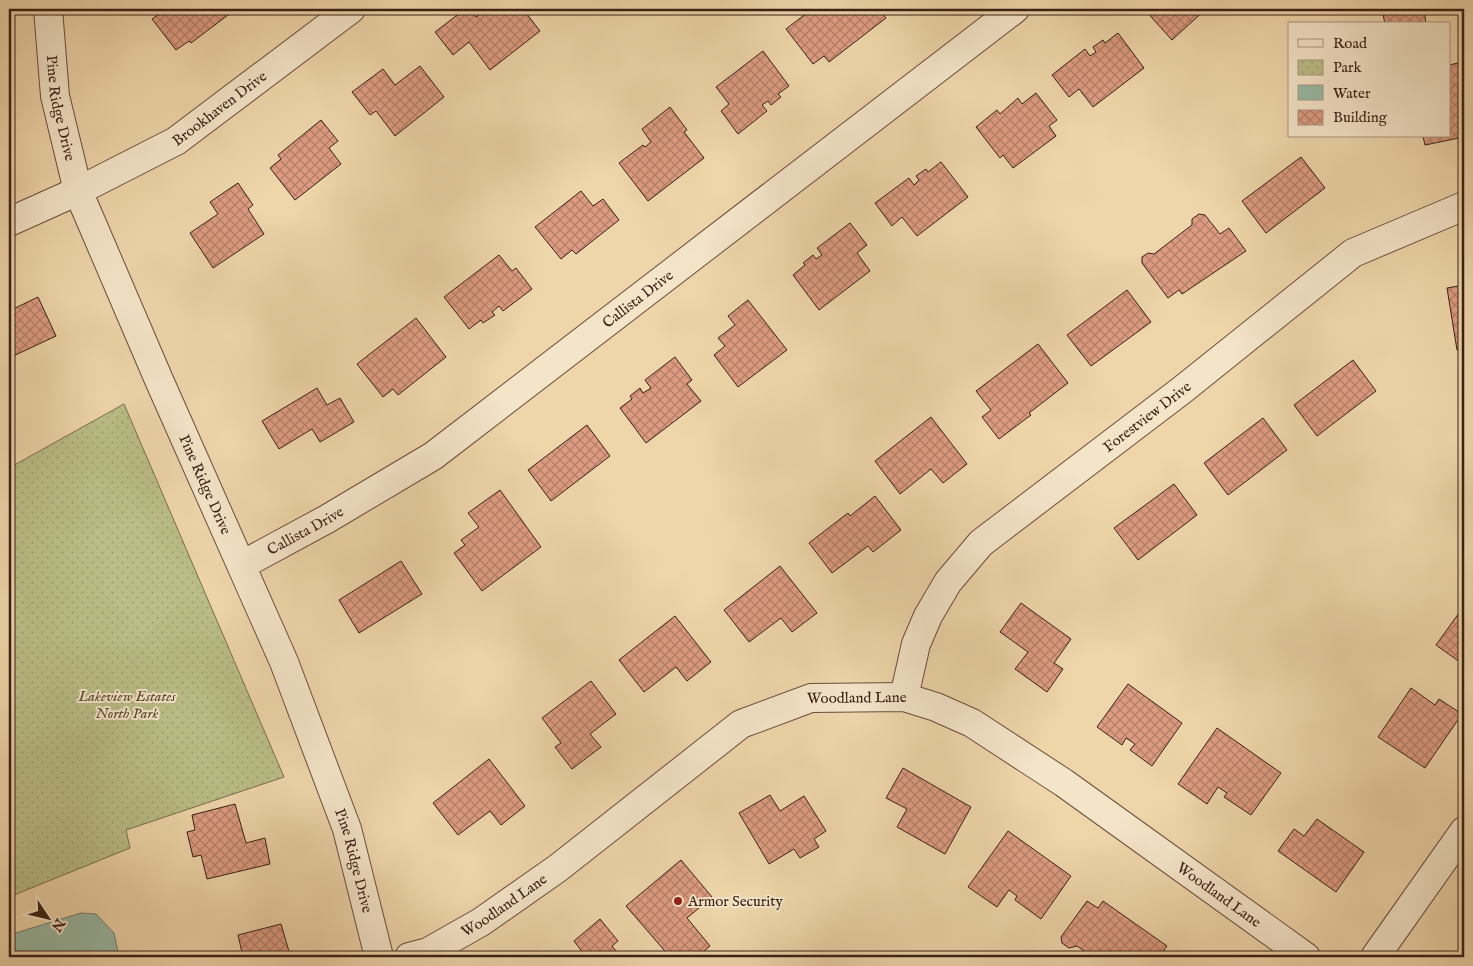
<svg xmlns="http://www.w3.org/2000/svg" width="1473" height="966" font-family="'IM FELL English',serif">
  <defs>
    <pattern id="park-dots" width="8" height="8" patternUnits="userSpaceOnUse" patternTransform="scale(1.25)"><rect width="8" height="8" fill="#babd87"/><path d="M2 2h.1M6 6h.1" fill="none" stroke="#a1a274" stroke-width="1.8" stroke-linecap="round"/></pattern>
    <pattern id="building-cross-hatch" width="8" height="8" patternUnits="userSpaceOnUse" patternTransform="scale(1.25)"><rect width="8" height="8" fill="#dd9c81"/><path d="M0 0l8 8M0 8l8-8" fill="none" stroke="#b47f69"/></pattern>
  </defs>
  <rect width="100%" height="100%" fill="#eed5aa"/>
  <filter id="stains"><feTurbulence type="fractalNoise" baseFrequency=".004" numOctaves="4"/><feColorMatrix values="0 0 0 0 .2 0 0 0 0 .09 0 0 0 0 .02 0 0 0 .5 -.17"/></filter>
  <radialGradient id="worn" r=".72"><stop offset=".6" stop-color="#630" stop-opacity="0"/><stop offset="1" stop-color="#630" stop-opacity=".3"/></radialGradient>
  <path fill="url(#park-dots)" stroke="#7a6e4e" d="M124,404l160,373 -158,53 4,18 -121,49v-429z"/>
  <path fill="#99b9a6" stroke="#737c6c" d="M81,913l15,1 18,19 5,24h-110v-22z"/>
  <g fill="url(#building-cross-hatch)" stroke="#3b2016">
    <path d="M167,9h69l-45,34 -2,-2 -13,9 -24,-31z"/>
    <path d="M465,9h4l7,8 11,-8h36l17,22 -50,39 -21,-28 -16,13 -18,-23z"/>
    <path d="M812,9h67l7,9 -57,44 -5,-6 -11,8 -27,-35z"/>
    <path d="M1144,9h62l-34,31z"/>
    <path d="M1382,9h42l2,15h-41z"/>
    <path d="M1118,33l26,35 -51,39 -14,-18 -10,8 -17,-22 33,-26 5,7 6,-4 -3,-5 10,-7 2,3z"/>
    <path d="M763,51l26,35 -11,8 3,3 -10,8 -3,-4 -6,4 5,6 -29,23 -17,-23 8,-7 -13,-17z"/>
    <path d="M1458,63l6,30v44l-39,8 -2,-9h26v-71z"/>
    <path d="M420,66l24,31 -49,39 -19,-25 -6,4 -18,-23 31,-23 12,16z"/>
    <path d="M1036,93l21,27 -8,6 7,10 -43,32 -10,-13 -3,3 -24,-31 21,-17 3,4 18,-16 4,6z"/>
    <path d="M670,107l17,23 -3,2 20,26 -56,43 -29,-38 24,-18 2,2 6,-5 -9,-13z"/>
    <path d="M321,120l17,21 -9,7 12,16 -46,36 -25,-32 11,-9 -3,-4z"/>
    <path d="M1301,157l24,31 -59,45 -24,-32z"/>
    <path d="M941,162l27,35 -51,39 -15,-19 -10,9 -17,-23 34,-25 5,7 5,-5 -3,-4 10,-7 2,3z"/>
    <path d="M238,183l15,22 -5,4 16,25 -51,34 -23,-35 28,-19 -8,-12z"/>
    <path d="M581,191l12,15 10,-7 16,21 -43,34 -4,-4 -11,9 -26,-32z"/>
    <path d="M1199,214l6,1 15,19 9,-6 17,23 -64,43 -3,-4 -11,8 -26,-35v-6l6,-4 6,1 38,-29v-6z"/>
    <path d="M850,223l17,22 -10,8 13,18 -51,39 -26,-35 12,-10 -2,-2 10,-8 3,4 6,-4 -5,-7z"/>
    <path d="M499,255l13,16 4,-3 16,21 -29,22 -4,-5 -7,6 3,3 -12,8 -2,-3 -12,9 -25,-32z"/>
    <path d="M1464,285v64l-7,1 -10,-62z"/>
    <path d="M1127,290l24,32 -60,44 -24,-31z"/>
    <path d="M38,297l18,39 -47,22v-47z"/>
    <path d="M748,300l39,50 -49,37 -24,-32 11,-9 -7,-8 17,-13 -7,-9z"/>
    <path d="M416,318l30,39 -48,38 -5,-6 -10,8 -26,-33z"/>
    <path d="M1038,344l30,39 -39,30 2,2 -32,24 -17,-22 9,-7 -15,-19z"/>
    <path d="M675,357l17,23 -5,4 14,17 -55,42 -26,-35 12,-9 -2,-3 10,-8 3,5 8,-5 -6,-8z"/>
    <path d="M1353,360l23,31 -59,45 -23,-31z"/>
    <path d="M317,388l10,17 13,-7 14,24 -34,20 -8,-13 -33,20 -17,-28z"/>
    <path d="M931,417l36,47 -24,19 -12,-14 -31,25 -25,-33z"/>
    <path d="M1263,418l24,32 -59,45 -24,-32z"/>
    <path d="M587,425l23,31 -59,45 -23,-31z"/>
    <path d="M1174,484l23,31 -59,45 -24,-32z"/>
    <path d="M500,490l41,57 -59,44 -28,-38 11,-8 -4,-5 18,-13 -11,-14z"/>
    <path d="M875,496l26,34 -28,22 -5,-6 -36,27 -23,-30 39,-30 2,3z"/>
    <path d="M401,561l21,33 -63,39 -20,-33z"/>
    <path d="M780,566l37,47 -25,19 -11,-14 -32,24 -25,-32z"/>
    <path d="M1021,603l50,36 -17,24 9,6 -16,23 -32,-23 13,-17 -28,-20z"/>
    <path d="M1464,606v59l-28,-20z"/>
    <path d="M675,616l36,46 -24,19 -11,-14 -32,25 -25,-32z"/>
    <path d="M591,681l25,33 -26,20 11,13 -29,22 -17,-22 6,-4 -19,-25z"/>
    <path d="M1128,684l54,39 -30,43 -22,-16 5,-6 -9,-6 -4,7 -25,-18z"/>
    <path d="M1411,688l24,17 4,-6 23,15 -37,54 -47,-31z"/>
    <path d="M1217,728l64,45 -30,42 -27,-18 3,-4 -9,-6 -11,17 -29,-20z"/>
    <path d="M489,759l36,47 -24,19 -11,-14 -32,24 -25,-32z"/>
    <path d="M903,768l68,39 -26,47 -48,-27 10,-18 -21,-11z"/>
    <path d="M770,795l10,16 24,-15 22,35 -12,8 5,8 -19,11 -6,-9 -25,15 -30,-51z"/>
    <path d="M235,804l11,39 19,-5 5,26 -63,15 -6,-24 -8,2 -6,-25 8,-2 -3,-15z"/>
    <path d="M1317,819l47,33 -28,40 -58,-41 16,-22 10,7z"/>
    <path d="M1008,831l63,45 -30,43 -26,-19 2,-4 -8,-6 -12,17 -29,-20z"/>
    <path d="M681,860l31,37 -25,21 23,28 -13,11h-27l-44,-51z"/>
    <path d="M1087,901l11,7 5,-7 64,45 -8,11h-66l-16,-11 -8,2 -7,-5 -1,-6z"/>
    <path d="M600,919l18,22 -6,5 9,11h-42l5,-3 -10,-13z"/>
    <path d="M281,924l9,31 5,-2 1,4h-53l-5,-22z"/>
  </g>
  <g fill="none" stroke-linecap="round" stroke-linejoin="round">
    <g stroke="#684d3b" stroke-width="30">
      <g id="minor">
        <path id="s1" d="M48,9l7,87 23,95 81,189 125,282 63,167 32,128"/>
        <path id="s2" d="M9,222l69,-31 98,-50 175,-132"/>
        <path id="s3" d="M242,565l85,-46 106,-63 582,-447"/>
        <path id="s4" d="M904,697l12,-53 12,-28 20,-34 33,-39 201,-153 171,-137 111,-47"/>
        <path id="s5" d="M409,957l19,-5 53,-30 77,-54 183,-144 70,-26 93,-1 32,10 36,16 92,60 242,174"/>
        <path d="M1375,957l89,-126"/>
      </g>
    </g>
    <use href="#minor" stroke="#f4e4c8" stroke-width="28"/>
  </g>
  <circle fill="#8f2418" stroke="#f4e4c8" stroke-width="2" cx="678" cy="901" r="5"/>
  <g text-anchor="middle" stroke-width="4" stroke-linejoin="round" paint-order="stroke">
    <g font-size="15" fill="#3b2016" stroke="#f4e4c8">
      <text dy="5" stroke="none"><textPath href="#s2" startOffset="240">Brookhaven Drive</textPath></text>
      <text dy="5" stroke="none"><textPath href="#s1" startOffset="100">Pine Ridge Drive</textPath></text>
      <text dy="5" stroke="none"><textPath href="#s3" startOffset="478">Callista Drive</textPath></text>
      <text dy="5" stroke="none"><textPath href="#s4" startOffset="384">Forestview Drive</textPath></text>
      <text dy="5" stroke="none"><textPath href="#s1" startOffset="505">Pine Ridge Drive</textPath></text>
      <text dy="5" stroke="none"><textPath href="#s3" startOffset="72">Callista Drive</textPath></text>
      <text dy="5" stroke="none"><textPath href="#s5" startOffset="528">Woodland Lane</textPath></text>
      <text dy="5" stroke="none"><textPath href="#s1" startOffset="910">Pine Ridge Drive</textPath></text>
      <text dy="5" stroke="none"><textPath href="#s5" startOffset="949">Woodland Lane</textPath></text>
      <text dy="5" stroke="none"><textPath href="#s5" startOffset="109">Woodland Lane</textPath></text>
    </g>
    <g font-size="15" font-style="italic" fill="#5b4732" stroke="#f4e4c8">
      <text x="127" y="701">Lakeview Estates<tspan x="127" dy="17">North Park</tspan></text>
    </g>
    <g font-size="15" fill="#3b2016" stroke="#f4e4c8" text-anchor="start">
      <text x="688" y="906">Armor Security</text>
    </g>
  </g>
  <rect width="1473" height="966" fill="none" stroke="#eed5aa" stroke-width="30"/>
  <rect x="10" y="10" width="1453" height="946" fill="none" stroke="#3b2016" stroke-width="2.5"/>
  <rect x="15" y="15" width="1443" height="936" fill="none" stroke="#3b2016"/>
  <rect x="1288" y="22" width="162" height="115" fill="#f4e4c8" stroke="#aa9681"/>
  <rect x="1298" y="39" width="25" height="8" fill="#f4e4c8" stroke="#aa9681"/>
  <text x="1333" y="48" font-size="15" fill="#3b2016">Road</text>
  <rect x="1298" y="60" width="25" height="15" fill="url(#park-dots)" stroke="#aa9681"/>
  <text x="1333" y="72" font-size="15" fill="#3b2016">Park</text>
  <rect x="1298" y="85" width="25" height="15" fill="#99b9a6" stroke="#aa9681"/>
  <text x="1333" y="98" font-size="15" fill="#3b2016">Water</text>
  <rect x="1298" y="110" width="25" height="15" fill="url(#building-cross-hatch)" stroke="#aa9681"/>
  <text x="1333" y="122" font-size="15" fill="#3b2016">Building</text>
  <g transform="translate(48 918) rotate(125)" stroke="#f4e4c8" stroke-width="4" paint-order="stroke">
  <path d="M0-4L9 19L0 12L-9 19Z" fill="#3b2016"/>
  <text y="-8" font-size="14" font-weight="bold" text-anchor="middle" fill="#3b2016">N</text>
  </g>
  <rect width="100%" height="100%" filter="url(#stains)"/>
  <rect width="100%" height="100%" fill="url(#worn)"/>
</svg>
